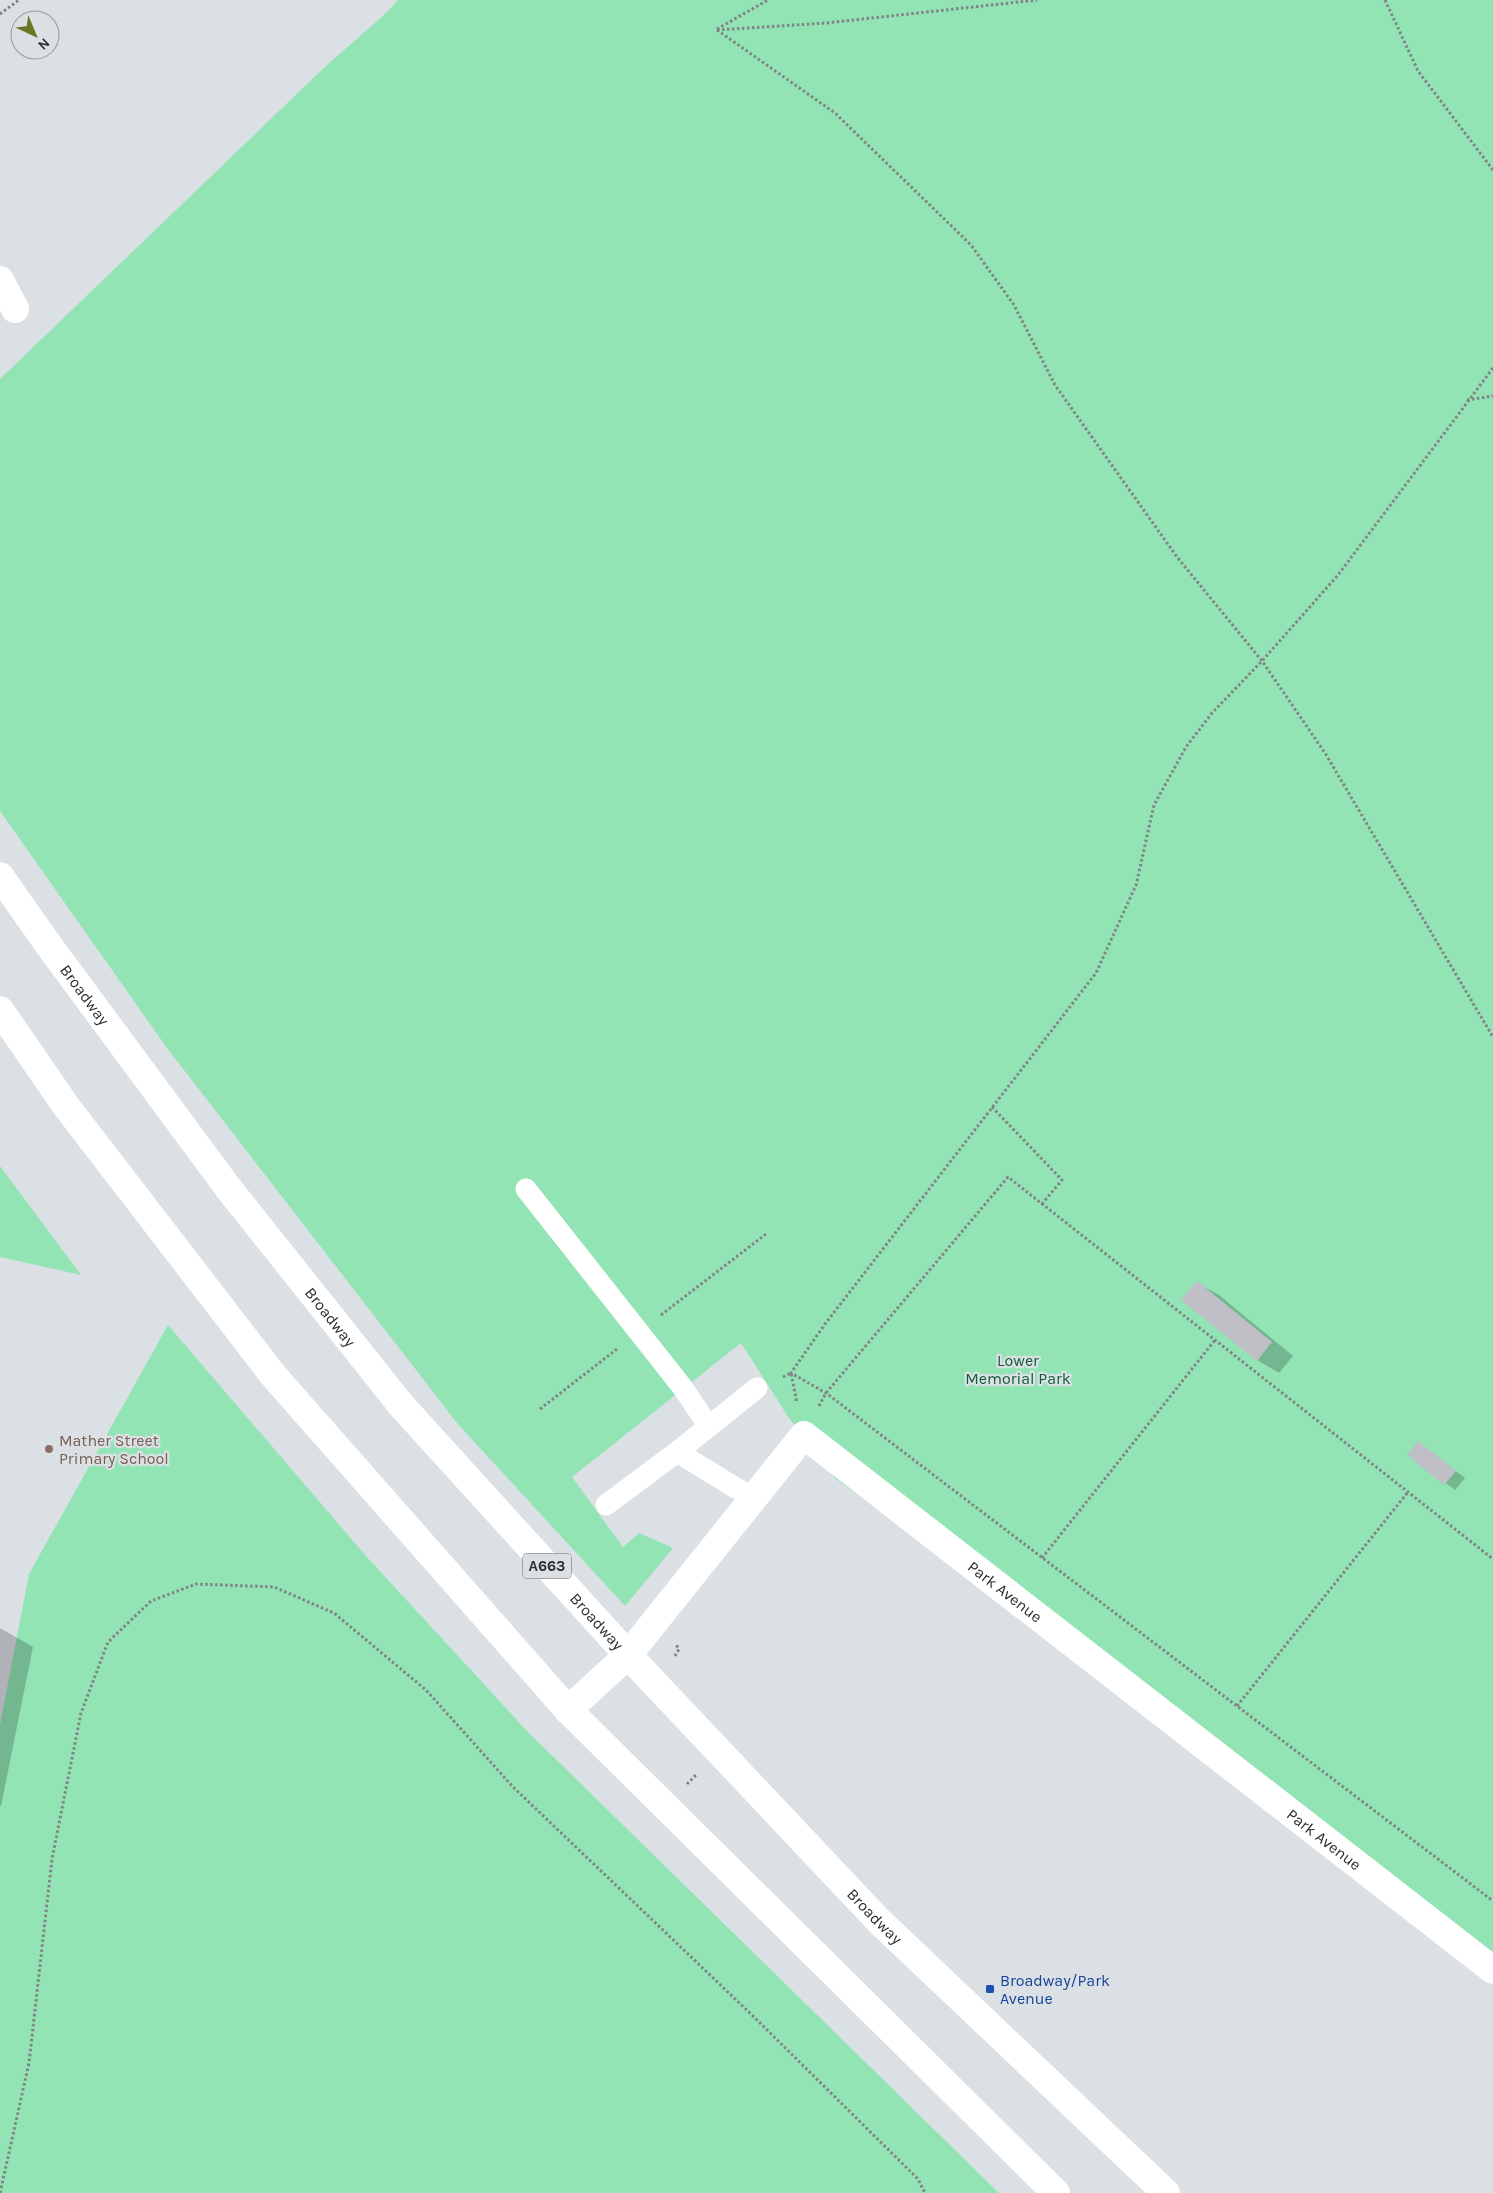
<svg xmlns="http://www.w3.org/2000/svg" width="1493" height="2193" font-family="Karla,sans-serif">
  <rect width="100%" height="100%" fill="#dbe0e5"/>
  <g fill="#92e4b5">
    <path d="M398,0h1095v1967l-658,-489 -46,-60 -48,-75 -169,134 51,70 16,-14 34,15 -48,58 -168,-183 -290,-375 -167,-237v-432l328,-315 56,-49z"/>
    <path d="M0,1166l81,109 -81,-18z"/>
    <path d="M168,1325l198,231 160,174 473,463h-999v-468l29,-151z"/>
  </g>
  <g fill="#0003">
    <path d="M1197,1283l22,12 74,61 -14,17 -22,-13z"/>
    <path d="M1419,1443l46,35 -10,12 -46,-35z"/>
    <path d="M0,1628l33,19 -32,159h-1z"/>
  </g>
  <g fill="#c0bfc6">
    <path d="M1197,1281l75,61 -15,19 -76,-61z"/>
    <path d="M1418,1441l38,30 -12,14 -37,-30z"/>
  </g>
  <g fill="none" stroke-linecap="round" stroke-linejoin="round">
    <g stroke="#808487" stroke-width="3" stroke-dasharray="2.5 2.5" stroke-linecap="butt">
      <path d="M1385,0l33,71 75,99"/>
      <path d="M0,14l19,-14"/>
      <path d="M717,29l51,-29"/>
      <path d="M717,30l118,83 136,132 43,60 41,80 122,172 85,104 63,92 168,284"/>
      <path d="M717,30l109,-7 211,-23"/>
      <path d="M1493,368l-155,207 -76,86 -50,52 -26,34 -32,58 -18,80 -40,88 -271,351 -34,49 35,20 667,508"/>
      <path d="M1467,400l26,-4"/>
      <path d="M992,1107l70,73 -20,24"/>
      <path d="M661,1315l105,-81"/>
      <path d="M783,1377l8,-4 6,30"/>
      <path d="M819,1406l7,-13 182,-216 485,382"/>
      <path d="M540,1409l77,-60"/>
      <path d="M1042,1558l173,-218"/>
      <path d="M675,1656l4,-7 -3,-4"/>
      <path d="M1237,1706l171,-214"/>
      <path d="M687,1784l10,-10"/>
      <path d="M0,2193l29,-130 23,-204 29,-146 27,-71 43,-41 45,-17 78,3 60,26 92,77 87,97 240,229 165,163 7,14"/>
    </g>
    <g stroke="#fff" stroke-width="21">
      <path d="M526,1189l157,199 26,39"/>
      <path d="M677,1452l77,47"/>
      <path d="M606,1505l71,-53 80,-64"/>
    </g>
    <g stroke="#fff" stroke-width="28">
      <path d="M0,280l15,29"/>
      <path id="s1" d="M568,1710l60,-55 176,-220 689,535"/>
    </g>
    <g stroke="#fff" stroke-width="28">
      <path id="s2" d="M0,876l50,71 179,242 172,216 227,250 251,266 287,272"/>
      <path d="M0,1010l66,96 207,269 295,335 488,483"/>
    </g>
  </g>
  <circle fill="#8d6e63" stroke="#dbe0e5" stroke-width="2" cx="49" cy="1449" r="5"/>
  <rect fill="#1a4fb4" stroke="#dbe0e5" stroke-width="2" x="985" y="1984" width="10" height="10" rx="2.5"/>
  <g text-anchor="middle" stroke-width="4.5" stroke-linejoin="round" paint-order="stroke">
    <rect fill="#dbe0e5" stroke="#606366" stroke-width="1" x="523" y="1553.5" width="48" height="25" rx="4"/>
    <g font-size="15" font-weight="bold" fill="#2b2e2f">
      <text x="547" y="1571">A663</text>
    </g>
    <g font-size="16" fill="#2b2e2f" stroke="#dbe0e5">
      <text dy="6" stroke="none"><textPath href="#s2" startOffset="146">Broadway</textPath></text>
      <text dy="6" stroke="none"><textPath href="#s2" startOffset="551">Broadway</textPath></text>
      <text dy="6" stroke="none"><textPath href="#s1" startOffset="618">Park Avenue</textPath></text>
      <text dy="6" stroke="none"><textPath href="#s2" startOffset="956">Broadway</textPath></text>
      <text dy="6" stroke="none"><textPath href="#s1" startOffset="1022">Park Avenue</textPath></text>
      <text dy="6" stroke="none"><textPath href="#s2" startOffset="1361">Broadway</textPath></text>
    </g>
    <g font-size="16" fill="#105c39" stroke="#dbe0e5">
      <text x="1018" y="1366">Lower<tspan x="1018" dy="18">Memorial Park</tspan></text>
    </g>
    <g font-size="16" fill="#785e54" stroke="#dbe0e5" text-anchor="start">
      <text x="59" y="1446">Mather Street<tspan x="59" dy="18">Primary School</tspan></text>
    </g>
    <g font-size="16" fill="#164399" stroke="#dbe0e5" text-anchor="start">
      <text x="1000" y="1986">Broadway/Park<tspan x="1000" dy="18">Avenue</tspan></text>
    </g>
  </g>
  <g transform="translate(35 35) rotate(136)"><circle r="24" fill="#dbe0e5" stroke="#95999c"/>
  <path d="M0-4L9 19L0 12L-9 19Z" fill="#6a7622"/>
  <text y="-8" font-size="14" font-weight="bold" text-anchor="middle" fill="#2b2e2f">N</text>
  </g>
</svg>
